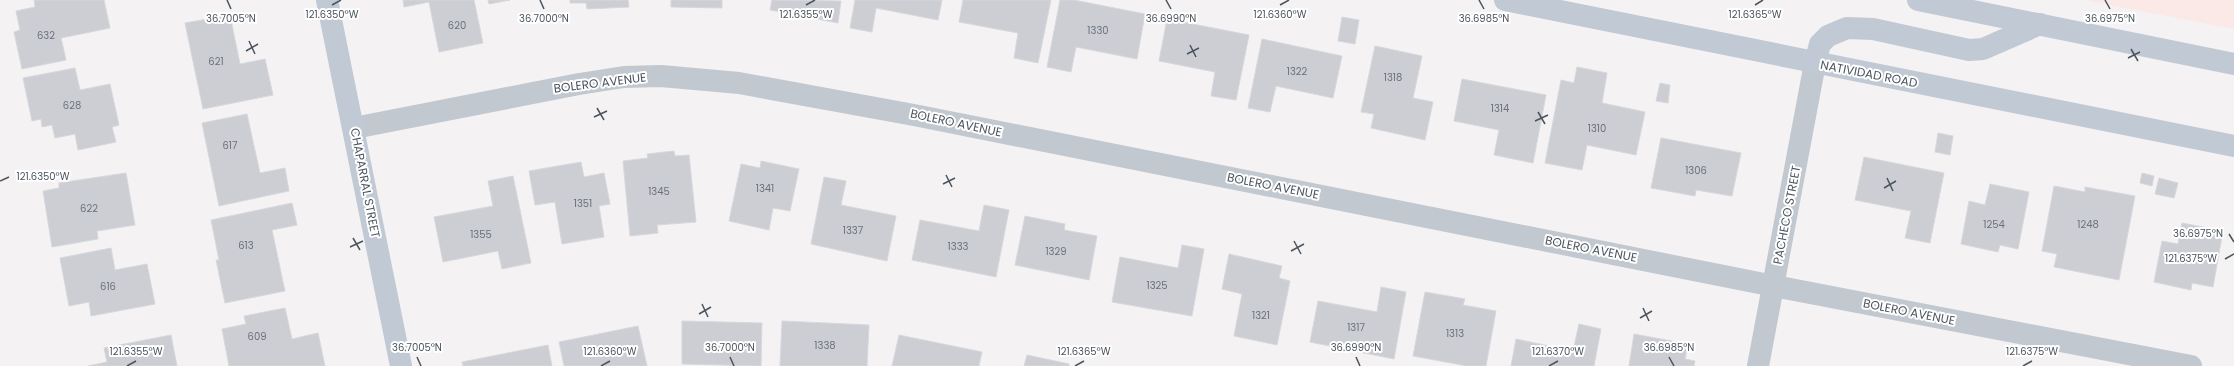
<svg xmlns="http://www.w3.org/2000/svg" width="2234" height="366" font-family="Poppins,sans-serif">
  <rect width="100%" height="100%" fill="#f4f2f2"/>
  <path fill="#fae9e6" d="M2084,0h150v29z"/>
  <g fill="#ccced4" stroke="#d7d8dd">
    <path d="M34,0h70l6,28 -49,10 5,22 -44,9 -8,-37 6,-2 -4,-19 19,-4z"/>
    <path d="M403,0h71l9,43 -44,9 -10,-50 -25,5z"/>
    <path d="M488,0h22l-21,4z"/>
    <path d="M570,0h58l1,7 -42,2 -1,-6h-16z"/>
    <path d="M671,0h51v8l-51,-1z"/>
    <path d="M772,0l69,1 -3,22 -68,-13z"/>
    <path d="M855,0h87l-4,20 -62,-12 -4,24 -22,-4z"/>
    <path d="M963,0h88l-13,63 -24,-5 4,-25 -59,-11z"/>
    <path d="M1060,0h14l71,14 -8,45 -61,-12 -5,25 -24,-5z"/>
    <path d="M230,15l10,49 25,-5 8,36 -70,14 -18,-86z"/>
    <path d="M1342,17l17,3 -4,24 -17,-3z"/>
    <path d="M1167,19l82,16 -13,65 -25,-4 4,-24 -56,-11z"/>
    <path d="M1262,39l80,17 -9,42 -57,-12 -6,26 -22,-4z"/>
    <path d="M1375,46l47,10 -9,42 20,4 -8,38 -54,-12 3,-14 -13,-2z"/>
    <path d="M1577,67l30,6 -5,30 43,9 -9,43 -49,-10 -5,25 -37,-7 16,-83 13,3z"/>
    <path d="M75,68l5,22 30,-6 9,41 -7,2 4,15 -38,8 -3,-16 -20,4 -3,-13 -10,2 -1,-8 -9,2 -9,-43z"/>
    <path d="M1462,79l84,16 -13,68 -39,-8 5,-25 -45,-9z"/>
    <path d="M1660,83l10,2 -2,18 -12,-2z"/>
    <path d="M247,114l13,59 25,-5 4,23 -70,15 -17,-83z"/>
    <path d="M1938,133l15,3 -3,19 -15,-3z"/>
    <path d="M1661,138l80,15 -9,43 -36,-6 -1,6 -44,-8z"/>
    <path d="M674,151l1,5 14,-1 7,67 -39,3 1,8 -28,3 -7,-75 25,-3 -1,-4z"/>
    <path d="M1864,157l80,16 -14,70 -25,-5 6,-27 -56,-11z"/>
    <path d="M761,161l38,8 -9,42 -17,-3 -4,22 -40,-9 12,-57 19,4z"/>
    <path d="M581,162l3,15 20,-4 6,31 -11,2 5,31 -42,7 -7,-42 -20,3 -6,-34z"/>
    <path d="M126,173l9,52 -38,6 1,8 -46,8 -9,-56 16,-3v-5z"/>
    <path d="M2142,173l12,3 -2,10 -12,-3z"/>
    <path d="M513,176l18,87 -29,6 -4,-18 -55,11 -9,-45 59,-11 -5,-25z"/>
    <path d="M824,177l22,4 -5,24 55,11 -9,45 -76,-17z"/>
    <path d="M2159,178l19,5 -4,15 -19,-4z"/>
    <path d="M1990,184l39,8 -11,57 -18,-4 -2,7 -37,-8 8,-43 16,4z"/>
    <path d="M2054,186l31,6v-5l50,9 -16,84 -65,-13 3,-13 -15,-3z"/>
    <path d="M292,203l5,22 -25,5 13,61 -60,12 -9,-43h3l-8,-40z"/>
    <path d="M984,205l25,5 -13,67 -84,-17 8,-40 59,11z"/>
    <path d="M1025,216l40,8 -1,6 33,6 -8,44 -74,-15z"/>
    <path d="M2182,223l41,8 -10,56 -21,-4 -1,7 -37,-8 8,-41 16,3z"/>
    <path d="M1182,245l22,4 -12,67 -80,-14 8,-45 58,11z"/>
    <path d="M111,248l4,22 32,-6 8,40 -64,12 -2,-14 -20,4 -9,-48z"/>
    <path d="M1229,254l53,12 -3,12 11,3 -13,64 -43,-9 8,-42 -20,-5z"/>
    <path d="M1381,287l25,5 -12,67 -84,-17 8,-41 59,11z"/>
    <path d="M1425,292l40,7 -2,6 33,6 -10,55h-19l-54,-10z"/>
    <path d="M285,308l7,31 26,-6 7,33h-96l-7,-37 24,-5 -2,-8z"/>
    <path d="M682,321l80,2 -1,43 -79,-2z"/>
    <path d="M782,321l87,4 -2,41h-87z"/>
    <path d="M1579,324l22,5 -7,37h-83l5,-27 57,12z"/>
    <path d="M638,326l9,40h-83l-5,-24z"/>
    <path d="M1634,334l54,10 -3,15 10,2 -1,5h-65z"/>
    <path d="M171,335l6,31h-89l19,-4 -3,-14z"/>
    <path d="M899,335l83,17 -3,14h-87z"/>
    <path d="M548,345l4,21h-89l-1,-4z"/>
    <path d="M1027,355l42,9v2h-45z"/>
  </g>
  <g fill="none" stroke-linecap="round" stroke-linejoin="round">
    <g stroke="#c1c8cf" stroke-width="22">
      <path d="M354,128l225,-44 45,-7 37,-1 78,7 175,32 860,171 417,80"/>
      <path d="M1758,366l57,-303"/>
    </g>
    <g stroke="#c1c9d4" stroke-width="22">
      <path d="M327,0l74,366"/>
      <path d="M1505,0l729,146"/>
      <path d="M1918,0l316,64"/>
      <path d="M1815,63l5,-19 8,-8 19,-8 26,1 96,21 14,-1 57,-25"/>
    </g>
  </g>
  <path fill="none" stroke="#4b545e" stroke-width="1.5" d="M227,0l4,9M540,0l4,9M1166,0l5,9M1479,0l5,9M2105,0l5,9M332,5l9,-5M806,5l9,-5M1280,5l9,-5M1755,5l8,-5M249,41l6,13M1190,45l6,12M2131,49l7,12M246,51l12,-7M1187,54l12,-6M2128,58l12,-6M597,108l7,12M1538,112l7,12M594,117l13,-6M1535,121l13,-6M946,175l6,12M1887,178l6,13M0,181l9,-4M943,184l12,-6M1884,188l12,-7M2229,234l5,8M353,238l7,12M1294,241l7,13M350,247l13,-6M1291,251l13,-7M2225,259l9,-5M702,304l6,13M1643,308l6,13M699,314l12,-7M1640,318l12,-7M417,357l4,9M730,357l4,9M1356,357l4,9M1669,357l5,9M127,366l9,-5M601,366l9,-5M1075,366l9,-5M1549,366l9,-5M2023,366l9,-5"/>
  <g text-anchor="middle" stroke-width="4" stroke-linejoin="round" paint-order="stroke">
    <g font-size="10" fill="#6b727c">
      <text x="457" y="29">620</text>
      <text x="1098" y="34">1330</text>
      <text x="46" y="39">632</text>
      <text x="216" y="65">621</text>
      <text x="1297" y="75">1322</text>
      <text x="1393" y="81">1318</text>
      <text x="72" y="109">628</text>
      <text x="1500" y="112">1314</text>
      <text x="1597" y="132">1310</text>
      <text x="230" y="149">617</text>
      <text x="1696" y="174">1306</text>
      <text x="765" y="192">1341</text>
      <text x="659" y="195">1345</text>
      <text x="583" y="207">1351</text>
      <text x="89" y="212">622</text>
      <text x="1994" y="228">1254</text>
      <text x="2088" y="228">1248</text>
      <text x="853" y="234">1337</text>
      <text x="481" y="238">1355</text>
      <text x="246" y="249">613</text>
      <text x="958" y="250">1333</text>
      <text x="1056" y="255">1329</text>
      <text x="1157" y="289">1325</text>
      <text x="108" y="290">616</text>
      <text x="1261" y="319">1321</text>
      <text x="1356" y="331">1317</text>
      <text x="1455" y="337">1313</text>
      <text x="257" y="340">609</text>
      <text x="825" y="349">1338</text>
    </g>
    <g font-size="12" fill="#4b545e" stroke="#fff">
      <text transform="translate(1869 74) rotate(11)" y="4">NATIVIDAD ROAD</text>
      <text transform="translate(600 83) rotate(-7)" y="4">BOLERO AVENUE</text>
      <text transform="translate(956 123) rotate(12)" y="4">BOLERO AVENUE</text>
      <text transform="translate(365 183) rotate(79)" y="4">CHAPARRAL STREET</text>
      <text transform="translate(1273 186) rotate(11)" y="4">BOLERO AVENUE</text>
      <text transform="translate(1787 215) rotate(-79)" y="4">PACHECO STREET</text>
      <text transform="translate(1591 249) rotate(11)" y="4">BOLERO AVENUE</text>
      <text transform="translate(1909 312) rotate(11)" y="4">BOLERO AVENUE</text>
    </g>
  </g>
  <g font-size="10" text-anchor="middle" fill="#4b545e" stroke="#fff" stroke-width="4" stroke-linejoin="round" paint-order="stroke">
    <text x="806" y="18">121.6355°W</text>
    <text x="1280" y="18">121.6360°W</text>
    <text x="1755" y="18">121.6365°W</text>
    <text x="332" y="18">121.6350°W</text>
    <text x="231" y="22">36.7005°N</text>
    <text x="544" y="22">36.7000°N</text>
    <text x="1484" y="22">36.6985°N</text>
    <text x="2110" y="22">36.6975°N</text>
    <text x="1171" y="22">36.6990°N</text>
    <text x="43" y="180">121.6350°W</text>
    <text x="2198" y="237">36.6975°N</text>
    <text x="2191" y="262">121.6375°W</text>
    <text x="417" y="351">36.7005°N</text>
    <text x="730" y="351">36.7000°N</text>
    <text x="1356" y="351">36.6990°N</text>
    <text x="1669" y="351">36.6985°N</text>
    <text x="136" y="355">121.6355°W</text>
    <text x="610" y="355">121.6360°W</text>
    <text x="1084" y="355">121.6365°W</text>
    <text x="1558" y="355">121.6370°W</text>
    <text x="2032" y="355">121.6375°W</text>
  </g>
</svg>
